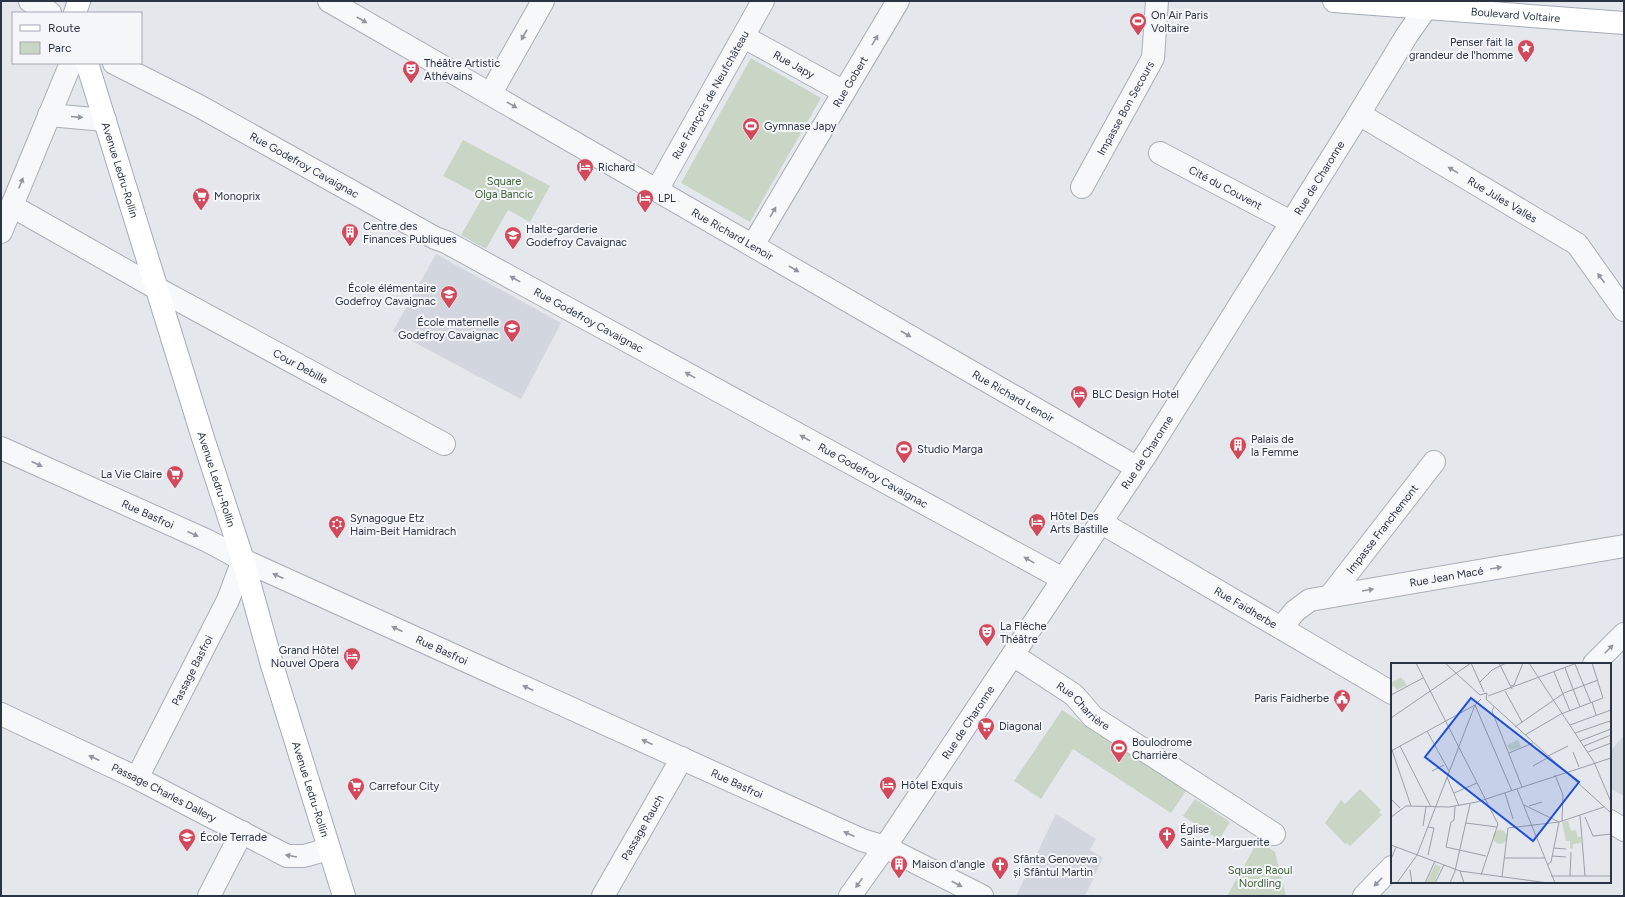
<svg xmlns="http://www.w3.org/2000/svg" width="1625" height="897" font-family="Figtree,sans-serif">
  <rect width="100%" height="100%" fill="#e4e7ec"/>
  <g fill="#d2d6de">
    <path d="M436,254l125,69 -40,76 -128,-68z"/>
    <path d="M1624,736v60l-14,-8v-37z"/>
    <path d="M1056,814l40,25 -6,11 13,8 -18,38h-69z"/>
  </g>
  <g fill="#c9d6c5">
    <path d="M751,58l70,40 -71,124 -69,-39z"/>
    <path d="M463,140l87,46 -20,36 -22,-12 -22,39 -25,-14 22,-38 -40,-21z"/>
    <path d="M1062,710l124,81 -15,22 -98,-64 -32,50 -27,-18z"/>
    <path d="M1360,789l21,21 -2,2 3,3 -32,31 -3,-3 -2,1 -20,-21 16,-23 4,4z"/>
    <path d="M1195,799l35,23 -11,18 -36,-24z"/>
    <path d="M1258,841l17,11 11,44h-59z"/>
  </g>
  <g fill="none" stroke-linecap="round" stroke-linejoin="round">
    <g stroke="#a9aeb7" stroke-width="24">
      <g id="minor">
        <path d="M30,1l20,12"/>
        <path id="s1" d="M329,1l807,466"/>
        <path id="s2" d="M744,37l100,55"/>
        <path id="s3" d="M114,63l85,43 236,132 11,4 617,337"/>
        <path d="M491,93l52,-92"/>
        <path id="s4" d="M1359,114l218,130 47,66"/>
        <path d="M49,115l56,5"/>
        <path id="s5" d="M1160,153l131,69"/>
        <path id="s6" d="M1082,187l71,-129 4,-57"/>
        <path id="s7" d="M657,190l106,-189"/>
        <path id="s8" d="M12,206l146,83 286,155"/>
        <path d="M1,232l70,-169"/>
        <path id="s9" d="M753,245l145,-244"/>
        <path id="s10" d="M1,448l207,93 35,19 619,280 23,7 97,49"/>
        <path id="s11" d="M1100,522l292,171"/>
        <path id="s12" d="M1330,596l104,-134"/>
        <path id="s13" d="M1281,628l14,-17 15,-11 314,-54"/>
        <path id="s14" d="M1013,655l61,40 19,22 181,117"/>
        <path d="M1594,664l30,-30"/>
        <path id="s15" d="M1,714l136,64 150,78h17l25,-7"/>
        <path id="s16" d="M137,778l91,-178 15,-40"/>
        <path d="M1610,821l14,9"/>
        <path d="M209,896l33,-64"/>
        <path id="s17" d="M603,896l79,-138"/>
        <path id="s18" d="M850,896l35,-49 264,-397 210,-336 48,-79 24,-34"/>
        <path d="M1364,896l28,-29"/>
      </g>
    </g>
    <g stroke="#a3abb8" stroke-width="24">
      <g id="major">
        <path id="s19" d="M1334,1l290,22"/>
        <path d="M75,13l4,-12"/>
        <path id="s20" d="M87,63l116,375 40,122 29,105 72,231"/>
      </g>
    </g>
    <use href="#minor" stroke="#f7f8fa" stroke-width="22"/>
    <use href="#major" stroke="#fff" stroke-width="22"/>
  </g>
  <defs><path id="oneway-solid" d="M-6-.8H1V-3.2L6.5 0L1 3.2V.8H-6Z"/></defs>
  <g fill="#9196a0">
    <use href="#oneway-solid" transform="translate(362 20) rotate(30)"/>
    <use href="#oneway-solid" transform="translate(524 35) rotate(119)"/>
    <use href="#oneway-solid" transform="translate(875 40) rotate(-59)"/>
    <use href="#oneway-solid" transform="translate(512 105) rotate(30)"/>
    <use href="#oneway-solid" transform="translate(77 117) rotate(5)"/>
    <use href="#oneway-solid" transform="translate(1453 170) rotate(-149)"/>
    <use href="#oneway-solid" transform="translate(21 183) rotate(-68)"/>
    <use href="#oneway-solid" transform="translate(773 212) rotate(-60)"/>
    <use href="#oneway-solid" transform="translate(794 269) rotate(30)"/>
    <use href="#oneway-solid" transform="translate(1601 278) rotate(-126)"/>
    <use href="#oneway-solid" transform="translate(515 279) rotate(-151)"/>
    <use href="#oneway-solid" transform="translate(906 334) rotate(30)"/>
    <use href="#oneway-solid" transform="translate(690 375) rotate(-151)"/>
    <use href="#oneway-solid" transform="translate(805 438) rotate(-151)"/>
    <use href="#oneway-solid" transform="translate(37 464) rotate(24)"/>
    <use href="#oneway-solid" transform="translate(193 534) rotate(24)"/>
    <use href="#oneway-solid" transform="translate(1029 560) rotate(-151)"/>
    <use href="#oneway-solid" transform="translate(1496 568) rotate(-10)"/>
    <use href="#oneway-solid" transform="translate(278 576) rotate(-156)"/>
    <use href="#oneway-solid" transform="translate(1368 590) rotate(-10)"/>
    <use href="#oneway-solid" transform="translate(397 629) rotate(-156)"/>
    <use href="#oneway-solid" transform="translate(1609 649) rotate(-45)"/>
    <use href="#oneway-solid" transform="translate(528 688) rotate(-156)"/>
    <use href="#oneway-solid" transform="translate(647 742) rotate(-156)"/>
    <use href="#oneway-solid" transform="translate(94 758) rotate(-155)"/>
    <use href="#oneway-solid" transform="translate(849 834) rotate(-156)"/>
    <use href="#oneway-solid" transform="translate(291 856) rotate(-170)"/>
    <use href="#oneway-solid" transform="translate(1378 882) rotate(134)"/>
    <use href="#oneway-solid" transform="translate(859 883) rotate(125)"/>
    <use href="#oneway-solid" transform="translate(957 884) rotate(27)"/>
  </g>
  <defs>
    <g id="stadium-pin" transform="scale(0.9)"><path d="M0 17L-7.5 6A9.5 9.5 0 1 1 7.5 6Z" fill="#d1495b" stroke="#f4f6f9"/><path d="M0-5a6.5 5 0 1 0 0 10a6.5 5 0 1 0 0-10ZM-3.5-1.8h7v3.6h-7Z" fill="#fff"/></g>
    <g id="sight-pin" transform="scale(0.9)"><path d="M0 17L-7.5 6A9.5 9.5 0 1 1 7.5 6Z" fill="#d1495b" stroke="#f4f6f9"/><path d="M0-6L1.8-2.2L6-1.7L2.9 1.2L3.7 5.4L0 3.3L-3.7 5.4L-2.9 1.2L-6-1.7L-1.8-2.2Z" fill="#fff"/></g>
    <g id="theatre-pin" transform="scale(0.9)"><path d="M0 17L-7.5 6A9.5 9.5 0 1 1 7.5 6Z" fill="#d1495b" stroke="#f4f6f9"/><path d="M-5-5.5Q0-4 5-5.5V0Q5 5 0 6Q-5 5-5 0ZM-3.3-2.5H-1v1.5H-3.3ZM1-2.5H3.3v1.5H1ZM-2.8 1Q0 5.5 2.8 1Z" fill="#fff"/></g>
    <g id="hotel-pin" transform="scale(0.9)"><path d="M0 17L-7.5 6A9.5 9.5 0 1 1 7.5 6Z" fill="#d1495b" stroke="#f4f6f9"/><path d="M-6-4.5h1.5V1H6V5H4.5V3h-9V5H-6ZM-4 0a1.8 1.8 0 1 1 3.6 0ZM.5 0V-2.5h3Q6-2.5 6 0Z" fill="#fff"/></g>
    <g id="supermarket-pin" transform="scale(0.9)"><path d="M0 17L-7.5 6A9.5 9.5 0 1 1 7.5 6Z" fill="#d1495b" stroke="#f4f6f9"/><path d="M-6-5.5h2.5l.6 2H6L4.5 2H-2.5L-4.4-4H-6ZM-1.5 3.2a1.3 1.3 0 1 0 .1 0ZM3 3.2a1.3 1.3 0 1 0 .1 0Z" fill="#fff"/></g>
    <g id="building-pin" transform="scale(0.9)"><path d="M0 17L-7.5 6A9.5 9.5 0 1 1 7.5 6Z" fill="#d1495b" stroke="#f4f6f9"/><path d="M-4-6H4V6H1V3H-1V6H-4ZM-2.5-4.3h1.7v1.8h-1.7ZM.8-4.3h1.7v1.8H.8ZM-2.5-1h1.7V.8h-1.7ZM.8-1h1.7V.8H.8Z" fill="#fff"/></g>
    <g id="school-pin" transform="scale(0.9)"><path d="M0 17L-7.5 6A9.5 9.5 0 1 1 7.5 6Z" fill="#d1495b" stroke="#f4f6f9"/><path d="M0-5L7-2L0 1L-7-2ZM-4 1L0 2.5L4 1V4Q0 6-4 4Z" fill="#fff"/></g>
    <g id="synagogue-pin" transform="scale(0.9)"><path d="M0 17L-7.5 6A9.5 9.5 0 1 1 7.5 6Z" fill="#d1495b" stroke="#f4f6f9"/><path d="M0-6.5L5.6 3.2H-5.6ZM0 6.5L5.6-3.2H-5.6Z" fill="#fff"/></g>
    <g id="civic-pin" transform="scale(0.9)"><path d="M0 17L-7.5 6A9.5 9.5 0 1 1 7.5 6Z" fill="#d1495b" stroke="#f4f6f9"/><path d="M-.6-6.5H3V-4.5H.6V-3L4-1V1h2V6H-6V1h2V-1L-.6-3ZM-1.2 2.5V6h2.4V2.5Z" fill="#fff"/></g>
    <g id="church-pin" transform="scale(0.9)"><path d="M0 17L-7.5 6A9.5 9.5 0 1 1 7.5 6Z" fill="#d1495b" stroke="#f4f6f9"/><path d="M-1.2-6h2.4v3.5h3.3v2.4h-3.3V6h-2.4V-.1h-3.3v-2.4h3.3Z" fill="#fff"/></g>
    <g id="university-pin" transform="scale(0.9)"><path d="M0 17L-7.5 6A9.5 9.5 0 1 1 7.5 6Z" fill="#d1495b" stroke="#f4f6f9"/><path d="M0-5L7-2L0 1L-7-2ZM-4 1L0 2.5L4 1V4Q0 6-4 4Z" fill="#fff"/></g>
  </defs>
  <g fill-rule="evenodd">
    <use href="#stadium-pin" x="1138" y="21"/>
    <use href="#sight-pin" x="1526" y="48"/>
    <use href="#theatre-pin" x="411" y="69"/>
    <use href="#stadium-pin" x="751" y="126"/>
    <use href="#hotel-pin" x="585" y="167"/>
    <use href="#supermarket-pin" x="201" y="196"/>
    <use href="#hotel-pin" x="645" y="198"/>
    <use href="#building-pin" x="350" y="232"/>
    <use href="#school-pin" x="513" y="235"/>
    <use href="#school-pin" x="449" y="294"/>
    <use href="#school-pin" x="512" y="328"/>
    <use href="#hotel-pin" x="1079" y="394"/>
    <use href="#building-pin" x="1238" y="445"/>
    <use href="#stadium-pin" x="904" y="449"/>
    <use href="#supermarket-pin" x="175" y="474"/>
    <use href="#hotel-pin" x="1037" y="522"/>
    <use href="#synagogue-pin" x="337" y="524"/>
    <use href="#theatre-pin" x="987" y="632"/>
    <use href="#hotel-pin" x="352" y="656"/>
    <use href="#civic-pin" x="1342" y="698"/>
    <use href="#supermarket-pin" x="986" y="726"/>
    <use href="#stadium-pin" x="1119" y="748"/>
    <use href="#hotel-pin" x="888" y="785"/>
    <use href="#supermarket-pin" x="356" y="786"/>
    <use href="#church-pin" x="1167" y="835"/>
    <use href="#university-pin" x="187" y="837"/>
    <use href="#building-pin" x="899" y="864"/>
    <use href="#church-pin" x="1000" y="865"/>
  </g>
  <g text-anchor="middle" stroke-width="4" stroke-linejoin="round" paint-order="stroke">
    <g font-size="11" fill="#2b3445" stroke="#f4f6f9" text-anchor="start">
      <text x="1151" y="19">On Air Paris<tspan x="1151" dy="13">Voltaire</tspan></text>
      <text x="1513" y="46" text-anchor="end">Penser fait la<tspan x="1513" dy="13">grandeur de l'homme</tspan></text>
      <text x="424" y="67">Théâtre Artistic<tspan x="424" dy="13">Athévains</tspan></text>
      <text x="764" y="130">Gymnase Japy</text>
      <text x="598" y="171">Richard</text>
      <text x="214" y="200">Monoprix</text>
      <text x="658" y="202">LPL</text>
      <text x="363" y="230">Centre des<tspan x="363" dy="13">Finances Publiques</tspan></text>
      <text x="526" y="233">Halte-garderie<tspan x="526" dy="13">Godefroy Cavaignac</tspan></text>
      <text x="436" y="292" text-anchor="end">École élémentaire<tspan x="436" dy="13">Godefroy Cavaignac</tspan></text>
      <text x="499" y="326" text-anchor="end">École maternelle<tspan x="499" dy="13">Godefroy Cavaignac</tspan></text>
      <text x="1092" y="398">BLC Design Hotel</text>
      <text x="1251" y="443">Palais de<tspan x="1251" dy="13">la Femme</tspan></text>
      <text x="917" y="453">Studio Marga</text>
      <text x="162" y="478" text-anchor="end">La Vie Claire</text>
      <text x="1050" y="520">Hôtel Des<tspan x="1050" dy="13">Arts Bastille</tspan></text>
      <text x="350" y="522">Synagogue Etz<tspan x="350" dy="13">Haim-Beit Hamidrach</tspan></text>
      <text x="1000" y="630">La Flèche<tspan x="1000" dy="13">Théâtre</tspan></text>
      <text x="339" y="654" text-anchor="end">Grand Hôtel<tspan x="339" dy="13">Nouvel Opera</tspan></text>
      <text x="1329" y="702" text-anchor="end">Paris Faidherbe</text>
      <text x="999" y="730">Diagonal</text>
      <text x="1132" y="746">Boulodrome<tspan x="1132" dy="13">Charrière</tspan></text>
      <text x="901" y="789">Hôtel Exquis</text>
      <text x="369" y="790">Carrefour City</text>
      <text x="1180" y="833">Église<tspan x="1180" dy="13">Sainte-Marguerite</tspan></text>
      <text x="200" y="841">École Terrade</text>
      <text x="1013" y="863">Sfânta Genoveva<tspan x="1013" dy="13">și Sfântul Martin</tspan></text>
      <text x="912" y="868">Maison d'angle</text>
    </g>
    <g font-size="11" fill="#2b3445" stroke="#f4f6f9">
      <text dy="4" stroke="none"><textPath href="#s19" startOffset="182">Boulevard Voltaire</textPath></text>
      <text dy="4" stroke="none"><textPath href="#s2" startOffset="57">Rue Japy</textPath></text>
      <text dy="4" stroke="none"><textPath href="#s9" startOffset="190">Rue Gobert</textPath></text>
      <text dy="4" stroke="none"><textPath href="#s7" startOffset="109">Rue François de Neufchâteau</textPath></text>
      <text dy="4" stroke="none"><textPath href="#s6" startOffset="90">Impasse Bon Secours</textPath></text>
      <text dy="4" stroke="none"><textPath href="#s3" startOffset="216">Rue Godefroy Cavaignac</textPath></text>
      <text dy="4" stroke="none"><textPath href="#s20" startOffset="112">Avenue Ledru-Rollin</textPath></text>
      <text dy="4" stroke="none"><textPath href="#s18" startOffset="858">Rue de Charonne</textPath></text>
      <text dy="4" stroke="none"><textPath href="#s5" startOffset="74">Cité du Couvent</textPath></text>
      <text dy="4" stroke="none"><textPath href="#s4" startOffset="167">Rue Jules Vallès</textPath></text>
      <text dy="4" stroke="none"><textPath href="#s1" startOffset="466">Rue Richard Lenoir</textPath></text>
      <text dy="4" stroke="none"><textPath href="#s3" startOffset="540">Rue Godefroy Cavaignac</textPath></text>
      <text dy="4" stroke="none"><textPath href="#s8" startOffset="330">Cour Debille</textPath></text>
      <text dy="4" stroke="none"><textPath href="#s1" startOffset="790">Rue Richard Lenoir</textPath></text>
      <text dy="4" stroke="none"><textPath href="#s18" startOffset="534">Rue de Charonne</textPath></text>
      <text dy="4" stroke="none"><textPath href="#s3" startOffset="864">Rue Godefroy Cavaignac</textPath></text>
      <text dy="4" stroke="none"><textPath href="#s20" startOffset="436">Avenue Ledru-Rollin</textPath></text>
      <text dy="4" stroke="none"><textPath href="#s10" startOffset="161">Rue Basfroi</textPath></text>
      <text dy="4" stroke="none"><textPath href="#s12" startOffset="85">Impasse Franchemont</textPath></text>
      <text dy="4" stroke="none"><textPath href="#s13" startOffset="179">Rue Jean Macé</textPath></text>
      <text dy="4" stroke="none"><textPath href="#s11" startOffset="169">Rue Faidherbe</textPath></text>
      <text dy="4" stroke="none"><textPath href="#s10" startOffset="485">Rue Basfroi</textPath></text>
      <text dy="4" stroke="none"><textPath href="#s16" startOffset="121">Passage Basfroi</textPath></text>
      <text dy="4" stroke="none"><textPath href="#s14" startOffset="87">Rue Charrière</textPath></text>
      <text dy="4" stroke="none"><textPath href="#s18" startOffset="210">Rue de Charonne</textPath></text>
      <text dy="4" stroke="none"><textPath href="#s10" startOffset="809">Rue Basfroi</textPath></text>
      <text dy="4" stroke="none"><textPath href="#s20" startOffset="760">Avenue Ledru-Rollin</textPath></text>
      <text dy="4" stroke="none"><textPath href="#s15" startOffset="181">Passage Charles Dallery</textPath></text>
      <text dy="4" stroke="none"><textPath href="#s17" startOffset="79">Passage Rauch</textPath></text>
    </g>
    <g font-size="11" fill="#3f6138" stroke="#f4f6f9">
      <text x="504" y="185">Square<tspan x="504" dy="13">Olga Bancic</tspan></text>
      <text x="1260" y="874">Square Raoul<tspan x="1260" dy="13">Nordling</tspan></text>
    </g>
  </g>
  <g transform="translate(1391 663)">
    <rect width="220" height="220" fill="#e4e7ec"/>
    <path d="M10,14l6,8 -10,5 -3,-4 -3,1v-4zM127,77l3,7 -11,4 -3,-6zM177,158l3,10 5,-1 2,7h3v6l-8,1v5l-3,-1v-7h-4l-4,-19zM102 174a7 7 0 1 1 14 0a7 7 0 1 1-14 0ZM44,201l6,3 -7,16h-8z" fill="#c9d6c5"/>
    <path fill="none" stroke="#9a9fa9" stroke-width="1" d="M25,0l82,161 -17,51M54,0l35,32M80,0l13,29M108,0l13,26M138,0l65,99 17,40M184,1l16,39M174,5l15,39M163,9l16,39M89,19l12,-12 14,-7M120,23l3,-1 9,-22M114,28l17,31M0,32l32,-17M89,32l7,-2 -1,6M97,33l89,-33M95,36l125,114M201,39l4,13M103,44l-2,4 30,76M0,55l80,-55M179,62l41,-15M124,64l49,-34 34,-13M36,68l22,40M184,70l35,-12 1,5M134,72l36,-21 42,-16 -11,-35M189,78l31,-12M9,83l31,61M193,83l27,-11M1,87l19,56M0,88l84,-46 37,86M182,89l6,15M197,89l23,-9M118,90l24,-10M157,93l20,-10M142,103l16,-9M41,108l12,-6M164,112l8,20 -1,26M56,114l12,29M126,126l38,94M63,130l23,-10M114,130l8,26M0,136l9,9M133,142l35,17M64,143l-1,14 -3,2 -5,25 40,9M138,143l13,-4M189,152l5,61M0,154l15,-11 43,1 28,-5 134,-44M194,154l8,19 18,-2M75,160l31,4M32,163l3,-19M37,164l6,1 -6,27M0,182l69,26 88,12M163,185l12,1M161,193l14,1M114,195h40M0,196l5,-12M156,202l4,-3 8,-40M19,207l2,13M69,208l4,12M160,213h60M179,213l1,-24M111,214l6,-49 51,-6 45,-15M6,220l20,-28 58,-150 6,-6M34,220l10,-22M44,220l9,-18M59,220l5,-12 15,-67"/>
    <path fill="#1d4ed8" fill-opacity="0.15" stroke="#1d4ed8" stroke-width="2" d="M80,35l108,84 -46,59 -108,-84z"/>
    <rect width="220" height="220" fill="none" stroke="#2b3445" stroke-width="2"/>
  </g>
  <rect width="1625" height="897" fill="none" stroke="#2b3445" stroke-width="4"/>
  <rect x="12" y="12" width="130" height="52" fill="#f4f6f9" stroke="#a4a8b1"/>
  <rect x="20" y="25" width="20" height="6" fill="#ffffff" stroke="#a4a8b1"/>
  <text x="48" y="32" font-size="12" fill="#2b3445">Route</text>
  <rect x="20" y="42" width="20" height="12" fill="#c9d6c5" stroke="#a4a8b1"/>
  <text x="48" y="52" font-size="12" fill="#2b3445">Parc</text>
</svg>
